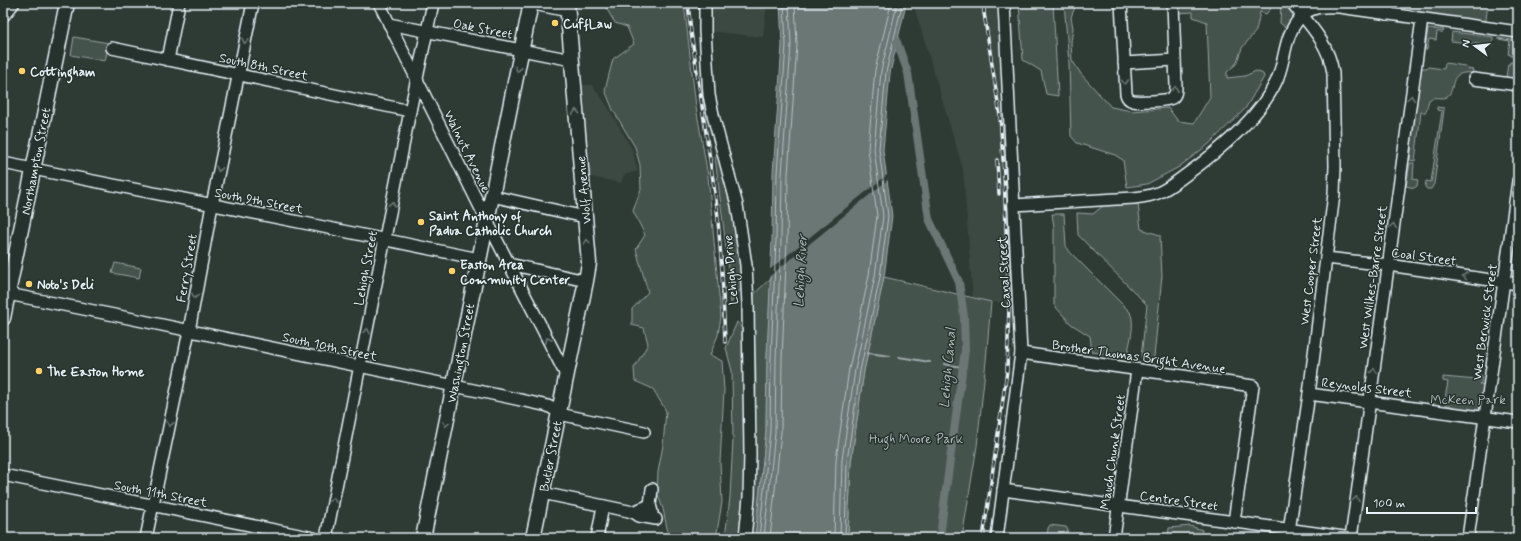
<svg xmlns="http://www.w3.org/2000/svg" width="1521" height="541" font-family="Mynerve,sans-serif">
  <rect width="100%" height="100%" fill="#2e3b35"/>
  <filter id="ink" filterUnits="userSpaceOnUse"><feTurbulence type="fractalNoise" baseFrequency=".025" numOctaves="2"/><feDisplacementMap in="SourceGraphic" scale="8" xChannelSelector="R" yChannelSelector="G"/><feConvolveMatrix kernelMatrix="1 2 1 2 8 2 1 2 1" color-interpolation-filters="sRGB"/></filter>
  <g filter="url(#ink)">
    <g fill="#3b4843">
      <path d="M706,3h61l-4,34 -56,-6z"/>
      <path d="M913,3h75v3h7l1,-3h2l14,301 -39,-4 -10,-131z"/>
      <path d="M578,85h14l14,19 26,45 6,22 -14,4 -3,8 -34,-7z"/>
    </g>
    <g fill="#45524e" stroke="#96a2a3">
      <path d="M606,3h78l12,104 12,69 13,141 -3,18 -8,20 12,6 2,29 -4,72 2,40 -6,36h-47l-6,-29 -6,-17 1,-20 5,-27 3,-34 -13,-22 -18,-8 -1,-13 14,-24 -4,-16 -12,-3v-16l16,-17 -12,-43 9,-14 -12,-24 8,-22 -1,-24 -5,-18 -22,-37 -8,-20 8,-31 21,-15 -7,-17 -12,-4 -10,-17z"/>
      <path d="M1019,3h34l5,93 -12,-2 -5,-23 -18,-11z"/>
      <path d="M1064,3h8l3,4 -4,10 2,11 -2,14 1,18 9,14 30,33 21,4 36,-3 10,13 16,2 16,-26 -3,-75 -14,-5v-5l-15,1v-10h94v4l-6,7 -6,-2 -4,19 -14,17 -6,16 -9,8v6l18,-2 11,-5 7,3 1,3 -19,32 -36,35 -30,23 -32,17 -20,3 -4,-27 -8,-5 -38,-12 -6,-7 -2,-73z"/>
      <path d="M1281,3h5l8,11 -8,14 -6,-5z"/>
      <path d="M1395,3h93l-3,25 -82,-15z"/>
      <path d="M1428,29l16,1 -1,2h-6l-1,8 -7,-1 -2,11h-2z"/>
      <path d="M1452,32l41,5v9l-42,-5z"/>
      <path d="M74,37l35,6 -4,18 -34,-6z"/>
      <path d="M1498,38l20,3v16l-7,-1v-1l-3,-1 2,-13 -12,-2z"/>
      <path d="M1510,62l7,1 -2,8 3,1v7l-12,-2 2,-13h2z"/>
      <path d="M1445,63l20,3 2,3 6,1v3c-28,-3 -15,18 -27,24 -6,3 -11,-2 -17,3l-3,12h-5l-6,49 -5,-1 2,-13 -2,-2 11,-75 2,-2h3l2,-1 16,2z"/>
      <path d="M1437,107l7,1v2l-10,74 -3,5h-4l-2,-2 1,-6 5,1 11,-71 -5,-1z"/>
      <path d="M718,154l16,55 9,77 -12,17 -6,-64 -10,-82z"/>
      <path d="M1410,163h4l-1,16 5,1 -1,6 -3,2 -8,-2z"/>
      <path d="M1138,204l3,25 19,6 2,41 -8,81 -1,3 -12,-3 6,-52 -69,-70 -1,-22 16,1 11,-9z"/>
      <path d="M1052,214h12l2,32 4,6 60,60c6,13 -1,31 -3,45l-35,-5 -2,-16 -19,-12 -17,-19v-78z"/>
      <path d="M115,263l26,5 -2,10 -27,-5z"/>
      <path d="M884,277l107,25 -5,59 -9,85 -15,92h-114l3,-76 13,-91z"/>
      <path d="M771,278l-4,79 -1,74 -11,107h-6c4,-53 6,-105 7,-158 0,-29 -4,-56 -2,-86z"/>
      <path d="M737,322l7,9 1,150 -6,57h-14l5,-41 3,-57 -1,-69 -6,-23z"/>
      <path d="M1478,375l4,1 -1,7 -2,1 11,1 -5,32 -35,-5 1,-7h-5v-6l-1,-1 3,-16 -5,-1v-4l34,3z"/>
      <path d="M1050,525l16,2 2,3 -2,8h-19l1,-10z"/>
      <path d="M1190,526l12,4 -1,8h-33l1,-10z"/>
    </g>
    <path fill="#6b7775" stroke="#9da8a9" d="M780,3h125v6l-15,64 -7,77 9,66 -8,61 -20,94 -13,91 -3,76h-93l11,-107 1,-74 5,-117 1,-67 9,-128z"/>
    <path fill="#2e3b35" d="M888,174l1,5 -120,98v-7z"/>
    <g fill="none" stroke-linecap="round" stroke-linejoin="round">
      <g stroke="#b6c0c4" stroke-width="1">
        <path d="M759,538l11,-107 1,-74 5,-117 1,-66 9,-129 -2,-42"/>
        <path d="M764,538l11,-106 1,-74 5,-118 1,-66 9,-129 -2,-42"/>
        <path d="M770,538l11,-106 1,-74 5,-118 1,-66 9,-129 -2,-42"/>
        <path d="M834,538l2,-78 13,-91 20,-94 8,-59 -9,-67 7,-79 15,-62v-5"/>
        <path d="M840,538l2,-78 13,-90 20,-94 8,-60 -9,-67 7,-78 15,-62v-6"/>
        <path d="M845,538l2,-77 13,-90 20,-94 8,-61 -9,-67 7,-77 15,-63v-6"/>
      </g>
      <g stroke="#9da8a9" stroke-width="2">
        <path d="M868,353l22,3"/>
        <path d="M899,357l31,5"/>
        <path d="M944,364l18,3"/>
      </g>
      <path stroke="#6b7775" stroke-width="8" d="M897,42l11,31 21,146 30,63 5,35 1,33 -21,154 -4,34"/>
      <g stroke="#e8f1f8" stroke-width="14">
        <g id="minor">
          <path d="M379,3l108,218 79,154"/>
          <path d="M529,3l39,8"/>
          <path d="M705,3v28l4,64 5,24 23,86 9,60 2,40 2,149 -1,43 -4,41"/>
          <path d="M1121,3l5,91c1,4 3,6 7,7 6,1 34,0 39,-3 4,-3 4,-7 4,-12l-3,-83"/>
          <path d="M1387,14l1,-11"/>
          <path d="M389,24l183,36"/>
          <path d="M112,48l298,63"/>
          <path d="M168,60l11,-57"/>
          <path d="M1124,63l51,-3"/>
          <path d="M1474,79l44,6"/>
          <path d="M3,163l306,61 170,35"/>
          <path d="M492,196l93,21"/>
          <path d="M1014,205l120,-7c9,-1 18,-2 26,-6 9,-4 16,-10 23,-15 32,-23 76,-59 93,-95 10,-21 7,-46 24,-64 10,-12 25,-12 39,-11l179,25"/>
          <path d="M1326,258l62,7 130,19"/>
          <path d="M509,264l77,17"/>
          <path d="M3,293l111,22 393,82 41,9 16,9 80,17"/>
          <path d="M1021,353l232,33 -19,136"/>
          <path d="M1309,394l209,28"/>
          <path d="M3,475l311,63"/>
          <path d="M652,489l-2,16 2,7"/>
          <path d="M1003,490l348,48"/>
          <path d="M542,493l91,19"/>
          <path d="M650,505l-17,7 6,4 17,3"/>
          <path d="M146,538l43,-207 23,-126 41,-202"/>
          <path d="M326,538l84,-427 23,-108"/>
          <path d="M597,538l6,-32"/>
          <path d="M997,538l24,-185 -17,-350"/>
          <path d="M1114,538l23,-168"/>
          <path d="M1288,538l21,-144 25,-200 1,-28 -2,-93c-4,-29 -23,-48 -41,-70"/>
          <path d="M1351,538l71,-519"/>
          <path d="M1468,538l50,-357"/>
        </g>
      </g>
      <g stroke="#e8f1f8" stroke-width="17">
        <g id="major">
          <path d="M3,14l9,-11"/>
          <path d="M3,318l64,-315"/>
          <path d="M423,538l108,-535"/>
          <path d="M533,538l53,-257 3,-18 -22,-260"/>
        </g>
      </g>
      <use href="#minor" stroke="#26332d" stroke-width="11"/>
      <use href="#major" stroke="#26332d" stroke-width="14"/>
      <g stroke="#e8f1f8" stroke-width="3.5">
        <g id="rail">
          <path d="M688,3l3,29 26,175 5,65 3,70"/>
          <path d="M997,160l2,34"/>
          <path d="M983,538l24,-167 2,-65 -5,-132 -4,-58 -16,-103v-10"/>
        </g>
      </g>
      <use href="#rail" stroke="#26332d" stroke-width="2" stroke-dasharray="6" stroke-linecap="butt"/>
    </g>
    <defs><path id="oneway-chevron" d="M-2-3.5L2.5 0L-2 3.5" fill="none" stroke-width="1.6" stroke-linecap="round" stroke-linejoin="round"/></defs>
    <g stroke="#6a7674">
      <use href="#oneway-chevron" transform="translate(245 41) rotate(101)"/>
      <use href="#oneway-chevron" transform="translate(518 69) rotate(102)"/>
      <use href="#oneway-chevron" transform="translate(1125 82) rotate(87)"/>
      <use href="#oneway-chevron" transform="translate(1175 89) rotate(-82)"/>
      <use href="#oneway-chevron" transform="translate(1411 98) rotate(-82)"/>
      <use href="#oneway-chevron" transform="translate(576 112) rotate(-95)"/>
      <use href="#oneway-chevron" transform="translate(219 169) rotate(102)"/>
      <use href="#oneway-chevron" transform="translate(392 204) rotate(-79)"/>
      <use href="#oneway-chevron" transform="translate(1393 226) rotate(-83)"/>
      <use href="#oneway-chevron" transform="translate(587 242) rotate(-95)"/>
      <use href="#oneway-chevron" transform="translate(1465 276) rotate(-172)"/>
      <use href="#oneway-chevron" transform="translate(195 296) rotate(100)"/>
      <use href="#oneway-chevron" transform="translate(367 331) rotate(-79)"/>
      <use href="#oneway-chevron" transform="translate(548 340) rotate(-117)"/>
      <use href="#oneway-chevron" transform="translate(1374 371) rotate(-82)"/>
      <use href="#oneway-chevron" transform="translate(170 424) rotate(101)"/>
      <use href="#oneway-chevron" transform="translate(446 424) rotate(101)"/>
      <use href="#oneway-chevron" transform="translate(1356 499) rotate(-82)"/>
      <use href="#oneway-chevron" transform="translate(333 500) rotate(-79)"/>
    </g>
  </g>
  <g fill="#ffd166" stroke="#26332d" stroke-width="1.5">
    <circle cx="555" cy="23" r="4"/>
    <circle cx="22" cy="71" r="4"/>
    <circle cx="421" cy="222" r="4"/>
    <circle cx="452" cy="271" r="4"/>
    <circle cx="29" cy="284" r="4"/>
    <circle cx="39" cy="371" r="4"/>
  </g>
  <g text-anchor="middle" stroke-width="3" stroke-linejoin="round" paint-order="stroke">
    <g font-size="13" font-weight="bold" fill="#e8f1f8" stroke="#26332d" text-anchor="start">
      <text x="563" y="28">CuffLaw</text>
      <text x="30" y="76">Cottingham</text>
      <text x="429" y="220">Saint Anthony of<tspan x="429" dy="15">Padua Catholic Church</tspan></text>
      <text x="460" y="269">Easton Area<tspan x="460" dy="15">Community Center</tspan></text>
      <text x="37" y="289">Noto's Deli</text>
      <text x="47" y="376">The Easton Home</text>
    </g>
    <g font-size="13" fill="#e8f1f8" stroke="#26332d">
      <text transform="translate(483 28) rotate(11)" y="5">Oak Street</text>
      <text transform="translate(264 66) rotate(12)" y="5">South 8th Street</text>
      <text transform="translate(468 151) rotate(64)" y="5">Walnut Avenue</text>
      <text transform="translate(35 161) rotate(-79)" y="5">Northampton Street</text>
      <text transform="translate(583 190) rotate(-95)" y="5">Wolf Avenue</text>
      <text transform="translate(259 200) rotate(11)" y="5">South 9th Street</text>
      <text transform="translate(1424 256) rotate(8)" y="5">Coal Street</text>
      <text transform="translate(186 268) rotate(-80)" y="5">Ferry Street</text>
      <text transform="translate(365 268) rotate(-79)" y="5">Lehigh Street</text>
      <text transform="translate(730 270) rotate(-95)" y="5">Lehigh Drive</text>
      <text transform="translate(1310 271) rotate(-83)" y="5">West Cooper Street</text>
      <text transform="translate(1003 272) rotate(-93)" y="5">Canal Street</text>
      <text transform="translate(1372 277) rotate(-82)" y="5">West Wilkes-Barre Street</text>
      <text transform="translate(1484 322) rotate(-82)" y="5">West Berwick Street</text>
      <text transform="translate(330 346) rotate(12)" y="5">South 10th Street</text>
      <text transform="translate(460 353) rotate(-79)" y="5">Washington Street</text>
      <text transform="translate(1139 356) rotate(8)" y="5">Brother Thomas Bright Avenue</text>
      <text transform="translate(1367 387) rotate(7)" y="5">Reynolds Street</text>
      <text transform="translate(1112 452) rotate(-82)" y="5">Mauch Chunk Street</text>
      <text transform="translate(550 456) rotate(-79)" y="5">Butler Street</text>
      <text transform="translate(161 493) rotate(11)" y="5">South 11th Street</text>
      <text transform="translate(1179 500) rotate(8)" y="5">Centre Street</text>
    </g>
    <g font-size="13" fill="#afb9bc" stroke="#26332d">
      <text x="1468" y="404">McKeen Park</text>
      <text x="916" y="443">Hugh Moore Park</text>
    </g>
    <g font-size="14" font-style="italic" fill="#b0babd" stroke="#26332d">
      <text transform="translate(800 271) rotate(-87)" y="5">Lehigh River</text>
      <text transform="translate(947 368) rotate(-85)" y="5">Lehigh Canal</text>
    </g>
  </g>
  <rect width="1521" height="541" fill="none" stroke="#26332d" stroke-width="16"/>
  <rect x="8" y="8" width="1505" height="525" fill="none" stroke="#e8f1f8" stroke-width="1.5" filter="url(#ink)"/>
  <g transform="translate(1475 46) rotate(285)" stroke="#26332d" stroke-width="3" paint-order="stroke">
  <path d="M0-3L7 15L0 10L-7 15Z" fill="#e8f1f8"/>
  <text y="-6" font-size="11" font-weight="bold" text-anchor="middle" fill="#e8f1f8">N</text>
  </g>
  <path d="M1367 507v6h109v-6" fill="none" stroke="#e8f1f8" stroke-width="2"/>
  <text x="1373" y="507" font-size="12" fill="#e8f1f8" stroke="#26332d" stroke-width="3" paint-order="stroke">100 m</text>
</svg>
